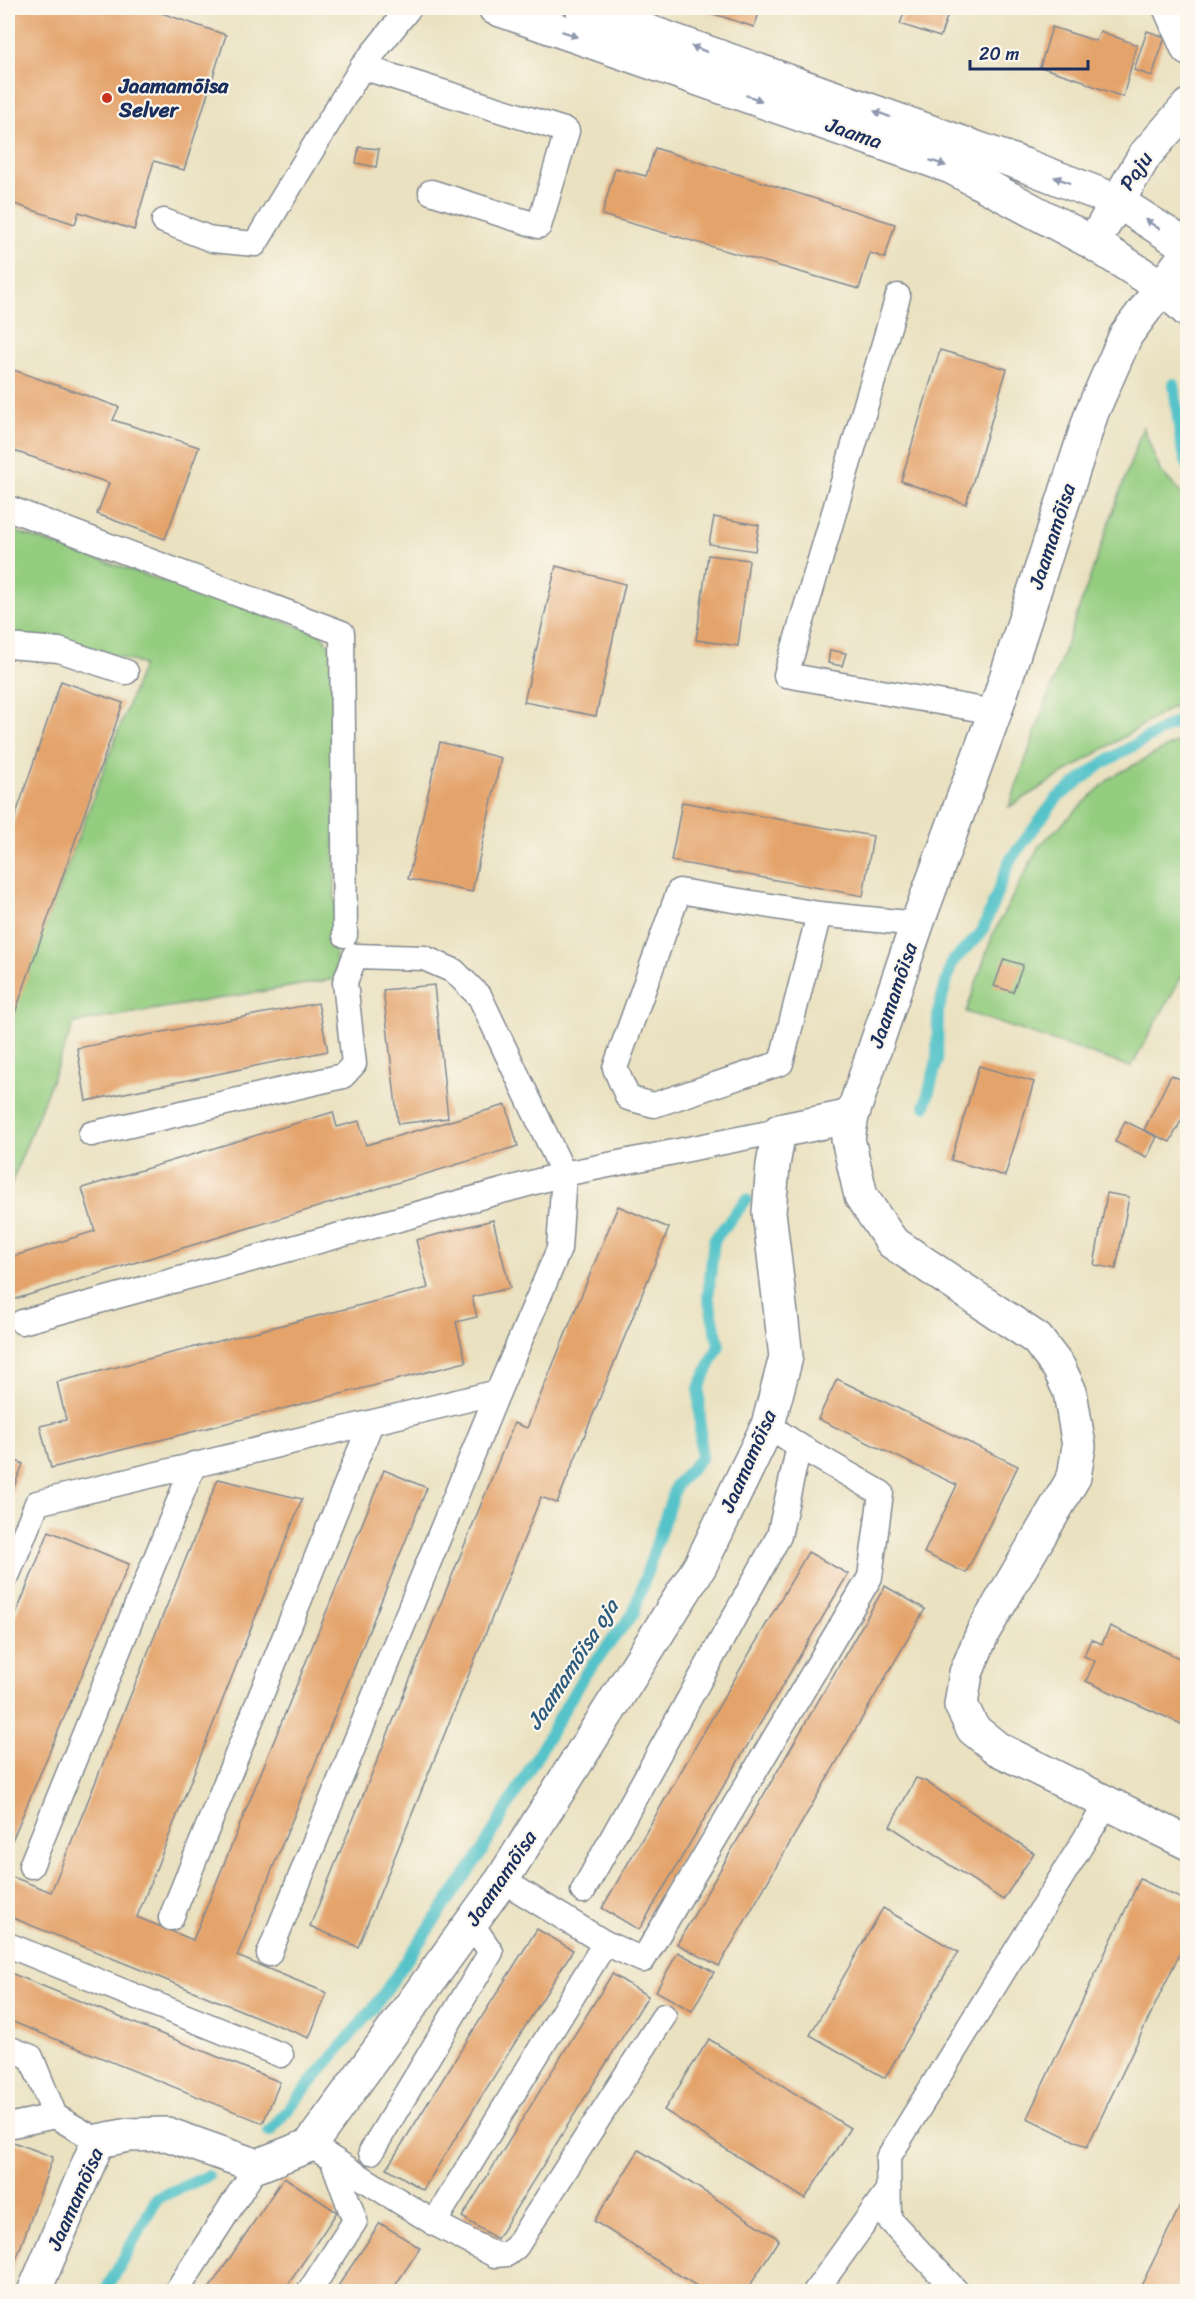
<svg xmlns="http://www.w3.org/2000/svg" width="1195" height="2299" font-family="Sriracha,sans-serif">
  <rect width="100%" height="100%" fill="#fbf7ec"/>
  <filter id="ink" filterUnits="userSpaceOnUse"><feTurbulence type="fractalNoise" baseFrequency=".0167" numOctaves="2"/><feDisplacementMap in="SourceGraphic" scale="12" xChannelSelector="R" yChannelSelector="G"/><feConvolveMatrix kernelMatrix="1 2 1 2 8 2 1 2 1" color-interpolation-filters="sRGB"/></filter>
  <filter id="wash" filterUnits="userSpaceOnUse"><feTurbulence type="fractalNoise" baseFrequency=".008" numOctaves="4" result="noise"/><feDisplacementMap in="SourceGraphic" scale="24" xChannelSelector="R" yChannelSelector="G"/><feGaussianBlur stdDeviation="1.35" result="paint"/><feColorMatrix in="noise" values="0 0 0 0 0 0 0 0 0 0 0 0 0 0 0 0 0 1.4 0 .05"/><feComposite in="paint" operator="in"/></filter>
  <g filter="url(#wash)">
    <rect width="100%" height="100%" fill="#eae1c0"/>
    <g fill="#94cd80" stroke="#587e6f" stroke-width="1.5">
      <path d="M1143,427l17,43 27,30v198l-178,109z"/>
      <path d="M8,529l313,105 11,16 4,329 -262,44 -66,169v-168l135,-359 -71,-24 -64,-3z"/>
      <path d="M1187,736v231l-56,100 -165,-55 27,-78 46,-88 71,-68z"/>
    </g>
    <g fill="none" stroke-linecap="round" stroke-linejoin="round">
      <g stroke="#55c3c9" stroke-width="12">
        <path d="M1174,384l7,60 7,22"/>
        <path d="M925,1106l12,-45 1,-49 14,-50 30,-30 28,-72 47,-62 46,-35 85,-48"/>
        <path d="M269,2132l106,-126 104,-150 104,-179 50,-63 43,-129 25,-27 -2,-70 20,-43 -11,-48 6,-57 32,-40"/>
        <path d="M105,2292l52,-94 51,-22"/>
      </g>
    </g>
    <g id="blocks">
      <g fill="#e4a36b">
        <path d="M8,8h139l79,27 -42,135 -30,-9 -20,69 -55,-18 -4,12 -67,-22z"/>
        <path d="M703,8h58l-7,19 -52,-17z"/>
        <path d="M906,8h44l-10,29 -40,-13z"/>
        <path d="M1052,27l44,14 4,-10 37,14 -14,52 -35,-13 -4,-3 -44,-14z"/>
        <path d="M1147,31l18,6 -13,39 -18,-6z"/>
        <path d="M359,147l20,2 -3,18 -20,-4z"/>
        <path d="M655,148l240,76 -10,34 -15,-5 -11,36 -257,-74 13,-47 31,8z"/>
        <path d="M940,350l67,19 -41,135 -65,-23z"/>
        <path d="M8,368l111,39 -6,13 86,27 -34,92 -68,-25 12,-31 -101,-34z"/>
        <path d="M714,517l45,8 -4,26 -46,-7z"/>
        <path d="M708,555l41,5 -11,86 -42,-6z"/>
        <path d="M556,566l69,18 -29,132 -72,-14z"/>
        <path d="M830,650l16,3 -4,13 -14,-3z"/>
        <path d="M61,681l62,22 -108,310 -7,-2v-173z"/>
        <path d="M440,742l61,16 -29,134 -64,-13z"/>
        <path d="M682,802l191,34 -10,60 -192,-35z"/>
        <path d="M1004,959l19,6 -10,27 -19,-6z"/>
        <path d="M434,985l14,133 -50,6 -15,-134z"/>
        <path d="M318,1003l10,48 -242,50 -9,-53z"/>
        <path d="M979,1066l55,16 -29,94 -54,-16z"/>
        <path d="M1171,1075l17,8v24l-18,35 -26,-12z"/>
        <path d="M506,1105l12,41 -506,154 -4,-15v-27l87,-27 -13,-43 251,-76 4,15 22,-6 7,24z"/>
        <path d="M1125,1121l32,16 -10,20 -32,-15z"/>
        <path d="M1107,1193l22,4 -13,72 -22,-4z"/>
        <path d="M618,1206l51,22 -112,275 -16,-6 -183,450 -48,-21 204,-503 13,5z"/>
        <path d="M493,1220l17,68 -38,9 5,20 -21,5 10,40 -415,106 -11,-42 26,-6 -9,-38 371,-94 -12,-48z"/>
        <path d="M837,1379l181,87 -52,107 -42,-20 33,-68 -139,-66z"/>
        <path d="M8,1457l15,7 -15,38z"/>
        <path d="M384,1470l43,18 -190,468 90,37 -18,45 -301,-122v-41l43,17 167,-413 84,20 -165,418 56,23z"/>
        <path d="M49,1531l80,33 -121,286v-216z"/>
        <path d="M808,1552l40,22 -209,356 -37,-22z"/>
        <path d="M885,1586l40,23 -206,357 -42,-22z"/>
        <path d="M1110,1626l78,36v65l-102,-46 9,-20 -11,-5 7,-17 11,5z"/>
        <path d="M916,1778l9,3 109,72 -31,47 -113,-74z"/>
        <path d="M1140,1879l48,23v34l-101,211 -60,-29z"/>
        <path d="M883,1908l75,44 -73,126 -75,-43z"/>
        <path d="M537,1929l36,21 -150,240 -36,-22z"/>
        <path d="M678,1952l36,20 -22,39 -36,-20z"/>
        <path d="M8,1972l272,110 -17,41 -255,-103z"/>
        <path d="M612,1974l36,22 -151,243 -35,-22z"/>
        <path d="M709,2039l141,89 -45,71 -141,-89z"/>
        <path d="M8,2140l45,17 -45,125z"/>
        <path d="M639,2150l140,89 -33,53h-40l-112,-71z"/>
        <path d="M284,2177l53,35 -54,80h-76z"/>
        <path d="M1188,2190v102h-50z"/>
        <path d="M380,2223l40,25 -29,44h-57z"/>
      </g>
    </g>
  </g>
  <g filter="url(#ink)">
    <use href="#blocks" fill-opacity="0" stroke="#82888f" stroke-width="1.5"/>
    <g fill="none" stroke-linecap="round" stroke-linejoin="round">
      <g stroke="#82888f" stroke-width="27">
        <g id="service">
          <path d="M362,67l205,64 -28,95 -108,-34"/>
          <path d="M164,221l49,19 42,4 107,-177 47,-59"/>
          <path d="M898,296l-112,379 209,37"/>
          <path d="M8,508l334,125 3,302"/>
          <path d="M8,646l51,4 67,22"/>
          <path d="M819,914l-38,149 -127,42 -26,-7 -13,-30 64,-177 140,23 98,10"/>
          <path d="M22,1322l542,-148 215,-43"/>
          <path d="M8,1574l29,-71 461,-111 61,-143 5,-75 -84,-177 -26,-26 -30,-13 -69,-2 -10,26 9,82 -11,12 -252,58"/>
          <path d="M31,1866l163,-402"/>
          <path d="M583,1891l196,-355 20,-90"/>
          <path d="M171,1918l200,-495"/>
          <path d="M605,1943l38,17 227,-383 11,-84 -82,-47 -31,-21"/>
          <path d="M8,1945l273,110"/>
          <path d="M269,1954l229,-562"/>
          <path d="M8,2048l23,9 24,59 43,25"/>
          <path d="M8,2126l47,-10"/>
          <path d="M310,2145l124,78 171,-280 -103,-63"/>
          <path d="M371,2152l120,-200 -20,-29"/>
          <path d="M434,2223l61,32 12,-1 9,-7 148,-231"/>
          <path d="M176,2292l81,-126"/>
          <path d="M309,2292l46,-71 -22,-60"/>
          <path d="M815,2292l73,-102"/>
          <path d="M957,2292l-68,-73 -1,-61 218,-353"/>
        </g>
      </g>
      <g stroke="#82888f" stroke-width="36">
        <g id="minor">
          <path d="M1170,8l18,41"/>
          <path d="M1093,243l52,-88 43,-49"/>
          <path d="M852,1116l-4,23 13,57 31,46 145,97 22,29 11,24 9,54 -5,31 -91,155 -17,41 -5,32 12,24 25,20 190,94"/>
          <path d="M34,2292l64,-151 31,-6 38,-1 90,32 53,-21 192,-265 198,-314 68,-141 18,-68 -17,-145 4,-47 6,-34 73,-15 65,-192 78,-212 97,-300 34,-77 62,-83"/>
        </g>
      </g>
      <g stroke="#82888f" stroke-width="36">
        <g id="secondary">
          <path d="M495,8l456,159 142,76 69,44 26,24"/>
          <path d="M582,8l442,157 93,36 71,46"/>
        </g>
      </g>
      <use href="#service" stroke="#fff" stroke-width="24"/>
      <use href="#minor" stroke="#fff" stroke-width="33"/>
      <use href="#secondary" stroke="#fff" stroke-width="33"/>
    </g>
    <defs><path id="oneway-solid" d="M-6-.8H1V-3.2L6.5 0L1 3.2V.8H-6Z" transform="scale(1.5)"/></defs>
    <g fill="#8d97ae">
      <use href="#oneway-solid" transform="translate(570 34) rotate(19)"/>
      <use href="#oneway-solid" transform="translate(699 49) rotate(-160)"/>
      <use href="#oneway-solid" transform="translate(754 98) rotate(19)"/>
      <use href="#oneway-solid" transform="translate(882 114) rotate(-160)"/>
      <use href="#oneway-solid" transform="translate(938 163) rotate(19)"/>
      <use href="#oneway-solid" transform="translate(1062 180) rotate(-159)"/>
      <use href="#oneway-solid" transform="translate(1152 224) rotate(-147)"/>
    </g>
  </g>
  <circle fill="#c8321e" stroke="#fbf7ec" stroke-width="2" cx="107" cy="98" r="6"/>
  <g text-anchor="middle" stroke-width="4.5" stroke-linejoin="round" paint-order="stroke">
    <g font-size="21" font-weight="bold" fill="#1b2f5e" stroke="#fbf7ec" text-anchor="start">
      <text x="119" y="93">Jaamamõisa<tspan x="119" dy="24">Selver</tspan></text>
    </g>
    <g font-size="21" fill="#1b2f5e" stroke="#fbf7ec">
      <text transform="translate(854 133) rotate(19)" y="7">Jaama</text>
      <text transform="translate(1136 171) rotate(-56)" y="7">Paju</text>
      <text transform="translate(1052 536) rotate(-72)" y="7">Jaamamõisa</text>
      <text transform="translate(893 995) rotate(-71)" y="7">Jaamamõisa</text>
      <text transform="translate(748 1461) rotate(-66)" y="7">Jaamamõisa</text>
      <text transform="translate(501 1878) rotate(-56)" y="7">Jaamamõisa</text>
      <text transform="translate(75 2199) rotate(-66)" y="7">Jaamamõisa</text>
    </g>
    <g font-size="22" font-style="italic" fill="#2c5b7e" stroke="#fbf7ec">
      <text transform="translate(572 1664) rotate(-57)" y="8">Jaamamõisa oja</text>
    </g>
  </g>
  <rect width="1195" height="2299" fill="none" stroke="#fbf7ec" stroke-width="30"/>
  <path d="M970 60v9h118v-9" fill="none" stroke="#1b2f5e" stroke-width="3"/>
  <text x="979" y="60" font-size="18" fill="#1b2f5e" stroke="#fbf7ec" stroke-width="4.5" paint-order="stroke">20 m</text>
</svg>
